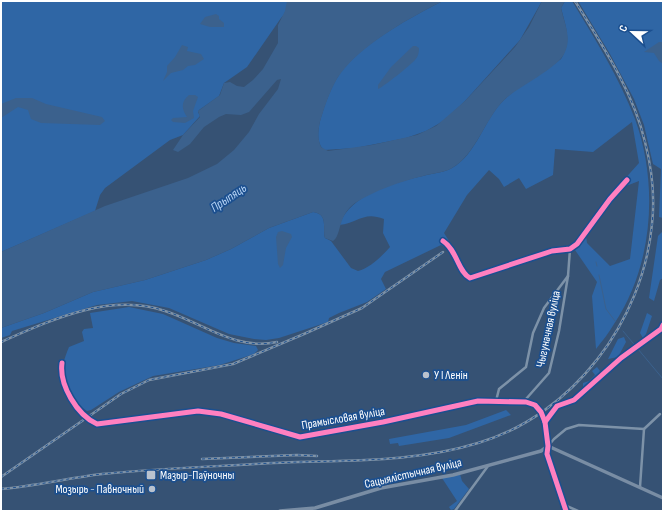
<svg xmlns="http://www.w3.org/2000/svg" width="664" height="512" font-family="'Sofia Sans Condensed',sans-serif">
  <rect width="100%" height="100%" fill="#365274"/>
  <g fill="#2f66a5">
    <path d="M1,1h295l-15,17 -34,49 -23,16 -5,13 -20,14 -1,2 2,4 -17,19 -13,5 -65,48 -5,7 -5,16 -94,41z"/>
    <path d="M443,1h99l-22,39 -55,61 -20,19 -19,11 -20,7 -51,10 -31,2c-8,-7 -6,-20 -4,-29 5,-18 12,-38 24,-53 23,-27 67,-51 99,-67z"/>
    <path d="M565,1h7c23,38 47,76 63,118 24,66 18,147 -21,205 -5,9 -12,17 -18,25l-4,-53 5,-14 -22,-32 11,-14 1,7 23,23 20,-7 9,-78 -13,5 -4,-4 17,-19 -7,-41 -39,30 -38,-3 -2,26 -27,14 -7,-11 -15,9 -5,-8 -10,-9 -22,25 -23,38 10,16 -2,2 -11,-6 -56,27 -4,7 5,10 -19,13 -28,11 -10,5 -1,4 -49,16 -13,2 -12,-1 -25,-5 -60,-26 -37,-7 -35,4 -85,26 -2,4 -9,3v-10l43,-15 49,-21 52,-12 61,-20 25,-11 38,-21 44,-16c16,2 9,16 12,26l6,3 20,27 7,3c12,-3 24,-15 32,-24l-7,-14 1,-14c-21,-8 -25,4 -45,6 12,-31 54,-42 84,-49 10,-3 20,-3 29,-8 25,-14 32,-49 52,-68 16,-16 39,-27 57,-41 11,-18 5,-32 0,-51z"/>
    <path d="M578,1h85v217l-4,-1 2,-48 -8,-5 -9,-39 -10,-26 -24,-45z"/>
    <path d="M663,226v52l-3,2 -6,21 -5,-3 9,-62 4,-4z"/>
    <path d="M129,307l34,7 54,24 17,5 22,3 2,4 -4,4 -34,11 -67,11 -34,16 -28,18 -4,1c-14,-9 -26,-29 -24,-46 1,-6 4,-13 6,-18l15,-6 -2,-9 2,-3 9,-1 -3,-15z"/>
    <path d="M647,313l5,3 -6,18 -3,4 -3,-5z"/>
    <path d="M624,337l2,5 -8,15 -10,2 10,-20z"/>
    <path d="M597,367l3,4 -7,14 -10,3v-5l6,-2 6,-6 -3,-4z"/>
    <path d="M506,410l5,5 -62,23 -50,8 -1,-3 -8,1 -1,-5 77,-14z"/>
    <path d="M460,474l2,7 7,8 -15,20 -3,1 -2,-3 8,-6 -15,-23z"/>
  </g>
  <g fill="#3b618d">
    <path d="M287,1h156c-32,16 -75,40 -98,67 -11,12 -17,29 -22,44 -4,11 -7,24 -2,35l7,4 44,-6 45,-10 19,-9 29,-25 50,-54 14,-20 13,-26h23l-4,7c3,15 11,29 4,44 -7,17 -47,34 -62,49 -18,19 -28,54 -51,67 -9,5 -20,5 -29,8 -24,6 -47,14 -68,27 -18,13 -13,32 -22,38l-8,-3c-3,-10 4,-24 -12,-26l-44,16 -38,21 -25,11 -61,20 -52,12 -49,21 -43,15v-76l104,-46 83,-28 29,-14 17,-14 15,-18 10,-18 19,-25 3,-10 -4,1 -28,32 -8,3 -15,-1 -7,3 -15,10 -14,17 -12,8 -5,-2 10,-15 17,-18 -2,-6 22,-16 4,-12 6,-1 7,4 7,1 9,-7 10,-11 15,-26v-18l7,-14z"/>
    <path d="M216,14l3,2v3l5,4v4h-14l-10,-3 5,-7z"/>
    <path d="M659,42h4v22l-4,-3 -5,-8 -10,-1z"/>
    <path d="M182,45l6,2 -1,4 14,3 3,5 -9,6 -7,1 -5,4 -12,3 -8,8 4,-9v-6l8,-9z"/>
    <path d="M413,46h3l3,2c0,5 -1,9 -4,12 -3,4 -33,28 -37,29v-4l13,-18z"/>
    <path d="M189,95h6l3,2 -5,14 1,7 -9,5 -12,-1 -2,-2 2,-2 14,-1c-5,-7 -7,-15 2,-22z"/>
    <path d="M16,98h16l14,6 56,13 3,4 -5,4 -59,-2 -10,-4 -3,-9 -10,-3 -17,11v-14z"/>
    <path d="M282,231l9,3 1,3 -6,11 -3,17 -3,3 -2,-4 -2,-27 2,-5z"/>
  </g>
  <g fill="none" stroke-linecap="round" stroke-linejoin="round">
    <g stroke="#3b618d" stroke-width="1">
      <path d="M596,262l1,4"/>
      <path d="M599,275l7,34 9,12"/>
      <path d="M623,331l40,48"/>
    </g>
    <g stroke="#7d92a8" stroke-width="2.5">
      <path d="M443,241c14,9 15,31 27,37l82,-27 18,-2 7,-5 33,-45 17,-19"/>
      <path d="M62,363c-3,22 15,52 35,61l101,-13 23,3 79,23 83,-15 95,-21 48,1 9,3 6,7 4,10 3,24 -1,8 19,57"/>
      <path d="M496,401l3,-12 27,-22 7,-34 11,-25 24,-32"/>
      <path d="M526,402v-3l23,-26 10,-42 9,-55 2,-27"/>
      <path d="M546,421l11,-15 17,-6 47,-42 40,-29 2,-4"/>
      <path d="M548,446l6,-7 12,-10 13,-4 65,4"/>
      <path d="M640,487l4,-58 16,-15"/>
      <path d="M562,504l16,7"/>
      <path d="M455,511l33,-45"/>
    </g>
    <path stroke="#798da4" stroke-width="3.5" d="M280,511l35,-3 66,-20 72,-13 88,-24 7,-5 115,52"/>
    <g stroke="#7e92a7" stroke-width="2.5">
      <g id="rail">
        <path d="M1,342c50,-22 109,-50 164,-31 38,12 70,40 112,31"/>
        <path d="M202,459l95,-4 20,1"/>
        <path d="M1,477l120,-83 28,-14 84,-16 71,-30 58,-26 81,-56"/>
        <path d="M1,489c34,-3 67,-11 101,-15 51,-5 102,-7 153,-10 74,-5 152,1 223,-21 95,-28 165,-122 174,-219 3,-27 0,-55 -7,-82 -12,-51 -43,-97 -70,-141"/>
      </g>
    </g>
    <use href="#rail" stroke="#1b4f8f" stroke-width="1" stroke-dasharray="3" stroke-linecap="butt"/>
    <g stroke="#1b4f8f" stroke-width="8">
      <g id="cycleway">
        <path d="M443,241c14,9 15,31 27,37l82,-27 18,-2 7,-5 33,-45 17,-19"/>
        <path d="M62,363c-3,22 15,52 35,61l101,-13 23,3 79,23 83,-15 95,-21 48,1 9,3 6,7 4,10 3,24 -1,8 19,57"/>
        <path d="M545,422l12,-16 17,-6 47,-42 40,-29 2,-4"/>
      </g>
    </g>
    <use href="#cycleway" stroke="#ff80c0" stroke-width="5"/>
  </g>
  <g fill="#b9c2ce" stroke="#1b4f8f" stroke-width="1.5">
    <circle cx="426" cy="375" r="4"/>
    <rect x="146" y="470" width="10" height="10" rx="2"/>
    <circle cx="152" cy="489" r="4"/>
  </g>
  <g text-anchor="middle" stroke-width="3.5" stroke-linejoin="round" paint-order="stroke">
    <g font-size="12" fill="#fff" stroke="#1b4f8f">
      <text transform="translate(548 329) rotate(-78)" y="4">Чыгуначная вуліца</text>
      <text transform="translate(343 418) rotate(-10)" y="4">Прамысловая вуліца</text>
      <text transform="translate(413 473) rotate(-13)" y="4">Сацыялістычная вуліца</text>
    </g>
    <g font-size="12" fill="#fff" stroke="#1b4f8f" text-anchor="start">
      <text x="434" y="379">У І Ленін</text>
      <text x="160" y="479">Мазыр-Паўночны</text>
      <text x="144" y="493" text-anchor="end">Мозырь - Павночный</text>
    </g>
    <g font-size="13" font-style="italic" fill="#b5d3f5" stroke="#1b4f8f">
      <text transform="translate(228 197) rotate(-34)" y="5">Прыпяць</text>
    </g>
  </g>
  <rect width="664" height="512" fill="none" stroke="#ffffff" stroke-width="4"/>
  <g transform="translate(632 32) rotate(292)" stroke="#1b4f8f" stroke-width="3" paint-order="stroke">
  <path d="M0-3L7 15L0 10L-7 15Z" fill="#ffffff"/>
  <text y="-6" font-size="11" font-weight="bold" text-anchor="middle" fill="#ffffff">С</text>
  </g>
</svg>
